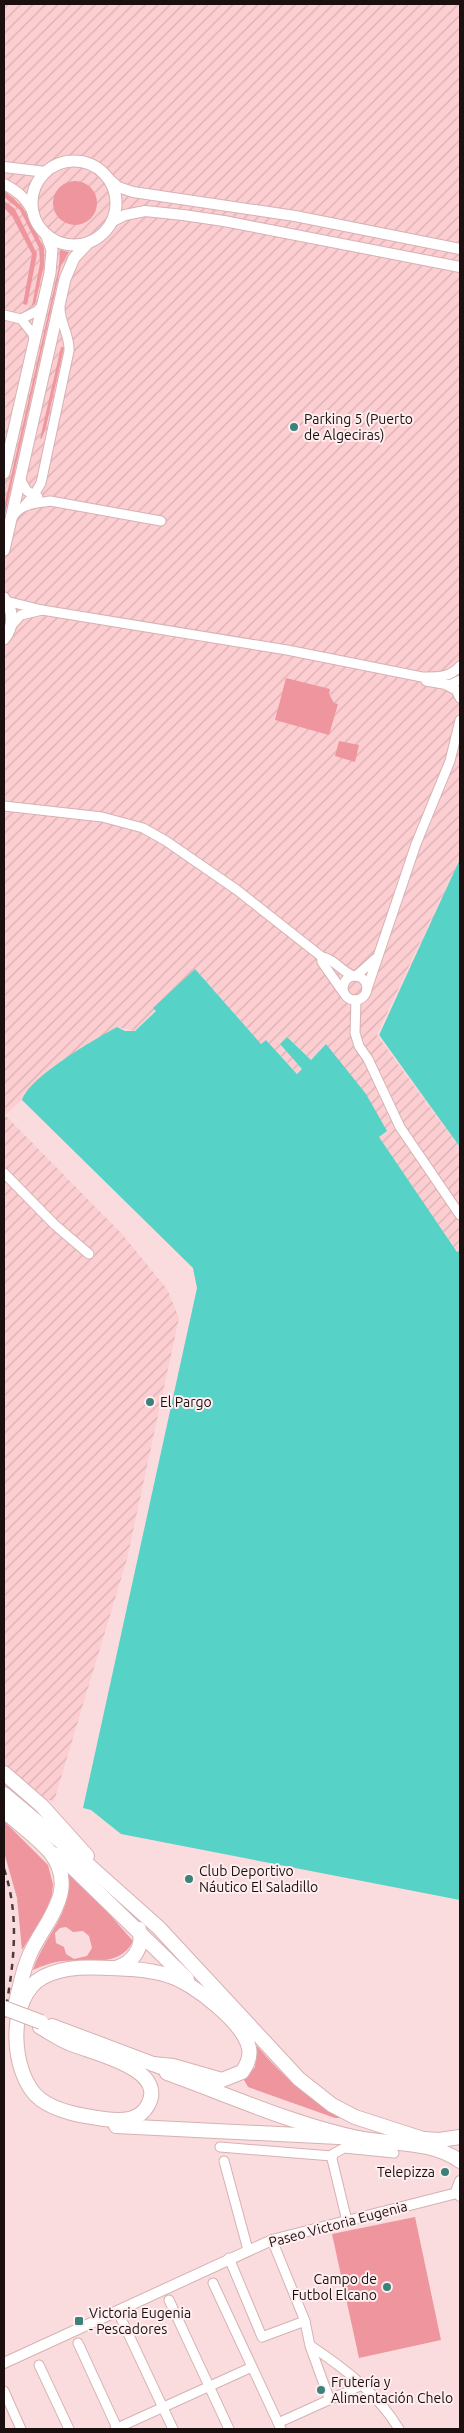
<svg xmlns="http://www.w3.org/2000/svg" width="464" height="2433" font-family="Ubuntu,sans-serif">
  <defs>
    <pattern id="industrial-furrows" width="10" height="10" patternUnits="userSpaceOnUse" patternTransform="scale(1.25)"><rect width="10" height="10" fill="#fdced1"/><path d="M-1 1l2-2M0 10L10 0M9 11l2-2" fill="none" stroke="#d8b0b2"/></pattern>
  </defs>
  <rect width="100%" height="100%" fill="#fbdcde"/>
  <path fill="url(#industrial-furrows)" d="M4,4h456v855l-81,176 81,112v104l-3,1 -78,-115 7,-5 -60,-88 -15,16 -24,-23 -7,7 23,25 -5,5 -32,-34 -5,4 -66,-75 -60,62 -18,-4 -26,15 -40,26 -27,25 -2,7 -17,15 117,119 45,55 12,29 -52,241 -73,242 -12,-2 -21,-18 -17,20z"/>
  <g fill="#ef959e" fill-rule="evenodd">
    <circle cx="75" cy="203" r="22"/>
    <path d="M4,191l8,6 11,11 21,40v17l-9,39 -3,2 8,-43 -1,-15 -19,-38 -16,-13z"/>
    <path d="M4,201l10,7 5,9 18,37 -10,51 -4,-1 9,-50 -20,-38 -8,-8z"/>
    <path d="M60,250l9,2 -8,13 -57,253v-11l55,-240z"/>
    <path d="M61,347h3l-18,80 -4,11 -2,1z"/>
    <path d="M286,678l44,11 -1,5 5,9 4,1 -9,31 -54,-15z"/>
    <path d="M339,741l20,4 -4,17 -20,-6z"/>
    <path d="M4,1821l44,44 5,19 -1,11 -7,18 -23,37 -5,-52 -13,-46z"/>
    <path d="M68,1872l5,1 60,68c-13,27 -45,18 -70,20 -11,1 -21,5 -30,9 11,-34 42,-59 35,-98zM66,1927l7,5 10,-1 6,5 3,12 -5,8 -13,3 -8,-5 -2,-7 -8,-4 -1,-10 5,-5z"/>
    <path d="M257,2046c26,30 51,54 88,72h-10l-87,-31 -4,-7 11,-13z"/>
    <path d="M415,2217l26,123 -82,18 -27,-124z"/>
  </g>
  <g fill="#56d2c7">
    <path d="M460,859v288l-81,-112z"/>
    <path d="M195,969l66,75 5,-4 31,34 5,-5 -22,-25 7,-7 24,23 15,-16 40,50 21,37 -8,6 78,115 3,-1v649l-339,-66 -30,-24 -8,-2 114,-520 -4,-20 -171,-168c7,-23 73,-61 95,-73l8,4h10l21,-20 -3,-3z"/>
  </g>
  <path fill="#fbdcde" d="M460,856l-81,179 81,114 -83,-114z"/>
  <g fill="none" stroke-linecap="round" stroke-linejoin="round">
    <g stroke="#d6b1b3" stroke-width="11">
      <g id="minor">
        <path d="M4,315l17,4"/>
        <path d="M34,340l-1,-6 -12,-15 16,-8 6,-6"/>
        <path d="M20,479l7,12 11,6"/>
        <path d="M25,505l9,-10 7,-12 28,-132c1,-15 -9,-28 -9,-43"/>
        <path d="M12,518c8,-15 23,-14 38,-17l111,20"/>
        <path d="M6,601l36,9 245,40 135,27c15,0 28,1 38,-11"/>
        <path d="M11,626l10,-11 21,-5"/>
        <path d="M426,681l23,4 11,-5"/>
        <path d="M446,685l10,5 4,8"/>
        <path d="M4,806l98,11 41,11 23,13 71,49 85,67c11,1 20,15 32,19"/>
        <path d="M322,957v5l21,30"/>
        <path d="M356,976l19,-17"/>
        <circle cx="355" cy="988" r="12"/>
        <path d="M367,989l49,-145 34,-83 10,-41"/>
        <path d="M356,1000l-1,33 4,13 9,13 32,68 60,88"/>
        <path d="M4,1173l51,52 34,29"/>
        <path d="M220,2147l112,9"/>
        <path d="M224,2161l24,89"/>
        <path d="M347,2221l-15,-62 1,-5 11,-6 50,5"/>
        <path d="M272,2240l33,81 5,25 19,52"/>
        <path d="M229,2258l33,79 43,-16"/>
        <path d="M213,2283l68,146"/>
        <path d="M169,2300l60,129"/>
        <path d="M118,2312l55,117"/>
        <path d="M78,2343l39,85"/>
        <path d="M311,2346c33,22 67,48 88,83"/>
        <path d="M39,2365l30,64"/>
        <path d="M4,2391l17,38"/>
        <path d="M278,2423l84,-38"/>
        <path d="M115,2429l137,-62"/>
      </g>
    </g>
    <g stroke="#d6b1b3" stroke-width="12">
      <g id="tertiary">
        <path d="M4,167l42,5"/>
        <path d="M108,178l10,9 15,5 162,24 165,33"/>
        <path d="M4,184c15,8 23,15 30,31"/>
        <path d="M111,222l14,-7 20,-4 38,4 41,6 236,46"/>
        <path d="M460,2181l-3,8 3,7"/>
        <path d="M4,2363l268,-123 185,-47"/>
      </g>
    </g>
    <g stroke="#d6b1b3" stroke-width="13">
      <g id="secondary">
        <circle cx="74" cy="203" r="42"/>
        <path d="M4,473l46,-200 2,-23 -6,-16"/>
        <path d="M4,550l61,-271 9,-21 15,-16"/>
        <path d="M4,598c10,13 10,28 0,41"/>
      </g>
    </g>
    <g stroke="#d6b1b3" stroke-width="16">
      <g id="trunk">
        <path d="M4,1773l38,33 45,50"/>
        <path d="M4,1794l81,68 74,66 140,151 33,26 23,12 68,22"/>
        <path d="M4,1811c15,13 33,26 46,41 30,38 -5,69 -20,102 -7,15 -10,32 -14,48"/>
        <path d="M51,1853l8,3 14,12 114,111"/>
        <path d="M116,1968c17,-5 29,-22 23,-39"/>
        <path d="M52,2026l109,41"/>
        <path d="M40,2027c9,5 19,12 29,16 23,10 99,25 79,62 -9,17 -28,16 -44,14 -21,-3 -47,-7 -64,-20 -30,-24 -34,-102 3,-122 28,-14 59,-9 89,-8 13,1 26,3 38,7 23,7 74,47 79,72 2,9 -2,17 -7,24l-20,8 -49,-14 -20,-2"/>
        <path d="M167,2073c61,22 128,52 191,65 35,7 72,2 102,23"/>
        <path d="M116,2126l242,12"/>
        <path d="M424,2139l15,1 21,-3"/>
      </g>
    </g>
    <use href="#minor" stroke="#fff" stroke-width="9"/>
    <use href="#tertiary" stroke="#fff" stroke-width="10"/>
    <use href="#secondary" stroke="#fff" stroke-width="11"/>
    <use href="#trunk" stroke="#fff" stroke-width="14"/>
    <path stroke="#4c3c3d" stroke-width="2.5" stroke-dasharray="6 6" stroke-linecap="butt" d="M4,1869c17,50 9,99 0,150"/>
    <g stroke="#d6b1b3" stroke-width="16" stroke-linecap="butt">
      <path id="trunk-bridge" d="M4,2008l37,14"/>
    </g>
    <use href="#trunk-bridge" stroke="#fff" stroke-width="14"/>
  </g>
  <g fill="#3b827b" stroke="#feeeef" stroke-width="2">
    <circle cx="294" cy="427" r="5"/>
    <circle cx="150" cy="1402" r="5"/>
    <circle cx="189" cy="1879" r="5"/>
    <circle cx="445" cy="2172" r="5"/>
    <circle cx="387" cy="2287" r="5"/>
    <rect x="74" y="2316" width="10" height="10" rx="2.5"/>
    <circle cx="321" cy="2390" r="5"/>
  </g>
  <g text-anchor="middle" stroke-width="4" stroke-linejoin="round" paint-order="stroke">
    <g font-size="14" fill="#1c0f10" stroke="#feeeef" text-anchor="start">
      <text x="304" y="424">Parking 5 (Puerto<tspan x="304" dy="16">de Algeciras)</tspan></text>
      <text x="160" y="1407">El Pargo</text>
      <text x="199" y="1876">Club Deportivo<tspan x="199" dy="16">Náutico El Saladillo</tspan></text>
      <text x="435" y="2177" text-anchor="end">Telepizza</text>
      <text x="377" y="2284" text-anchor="end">Campo de<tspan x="377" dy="16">Futbol Elcano</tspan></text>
      <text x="89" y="2318">Victoria Eugenia<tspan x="89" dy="16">- Pescadores</tspan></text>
      <text x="331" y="2387">Frutería y<tspan x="331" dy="16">Alimentación Chelo</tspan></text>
    </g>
    <g font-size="14" fill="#1c0f10" stroke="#feeeef">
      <text transform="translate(338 2224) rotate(-15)" y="5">Paseo Victoria Eugenia</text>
    </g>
  </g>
  <rect width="464" height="2433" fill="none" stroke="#1c0f10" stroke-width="10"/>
</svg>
